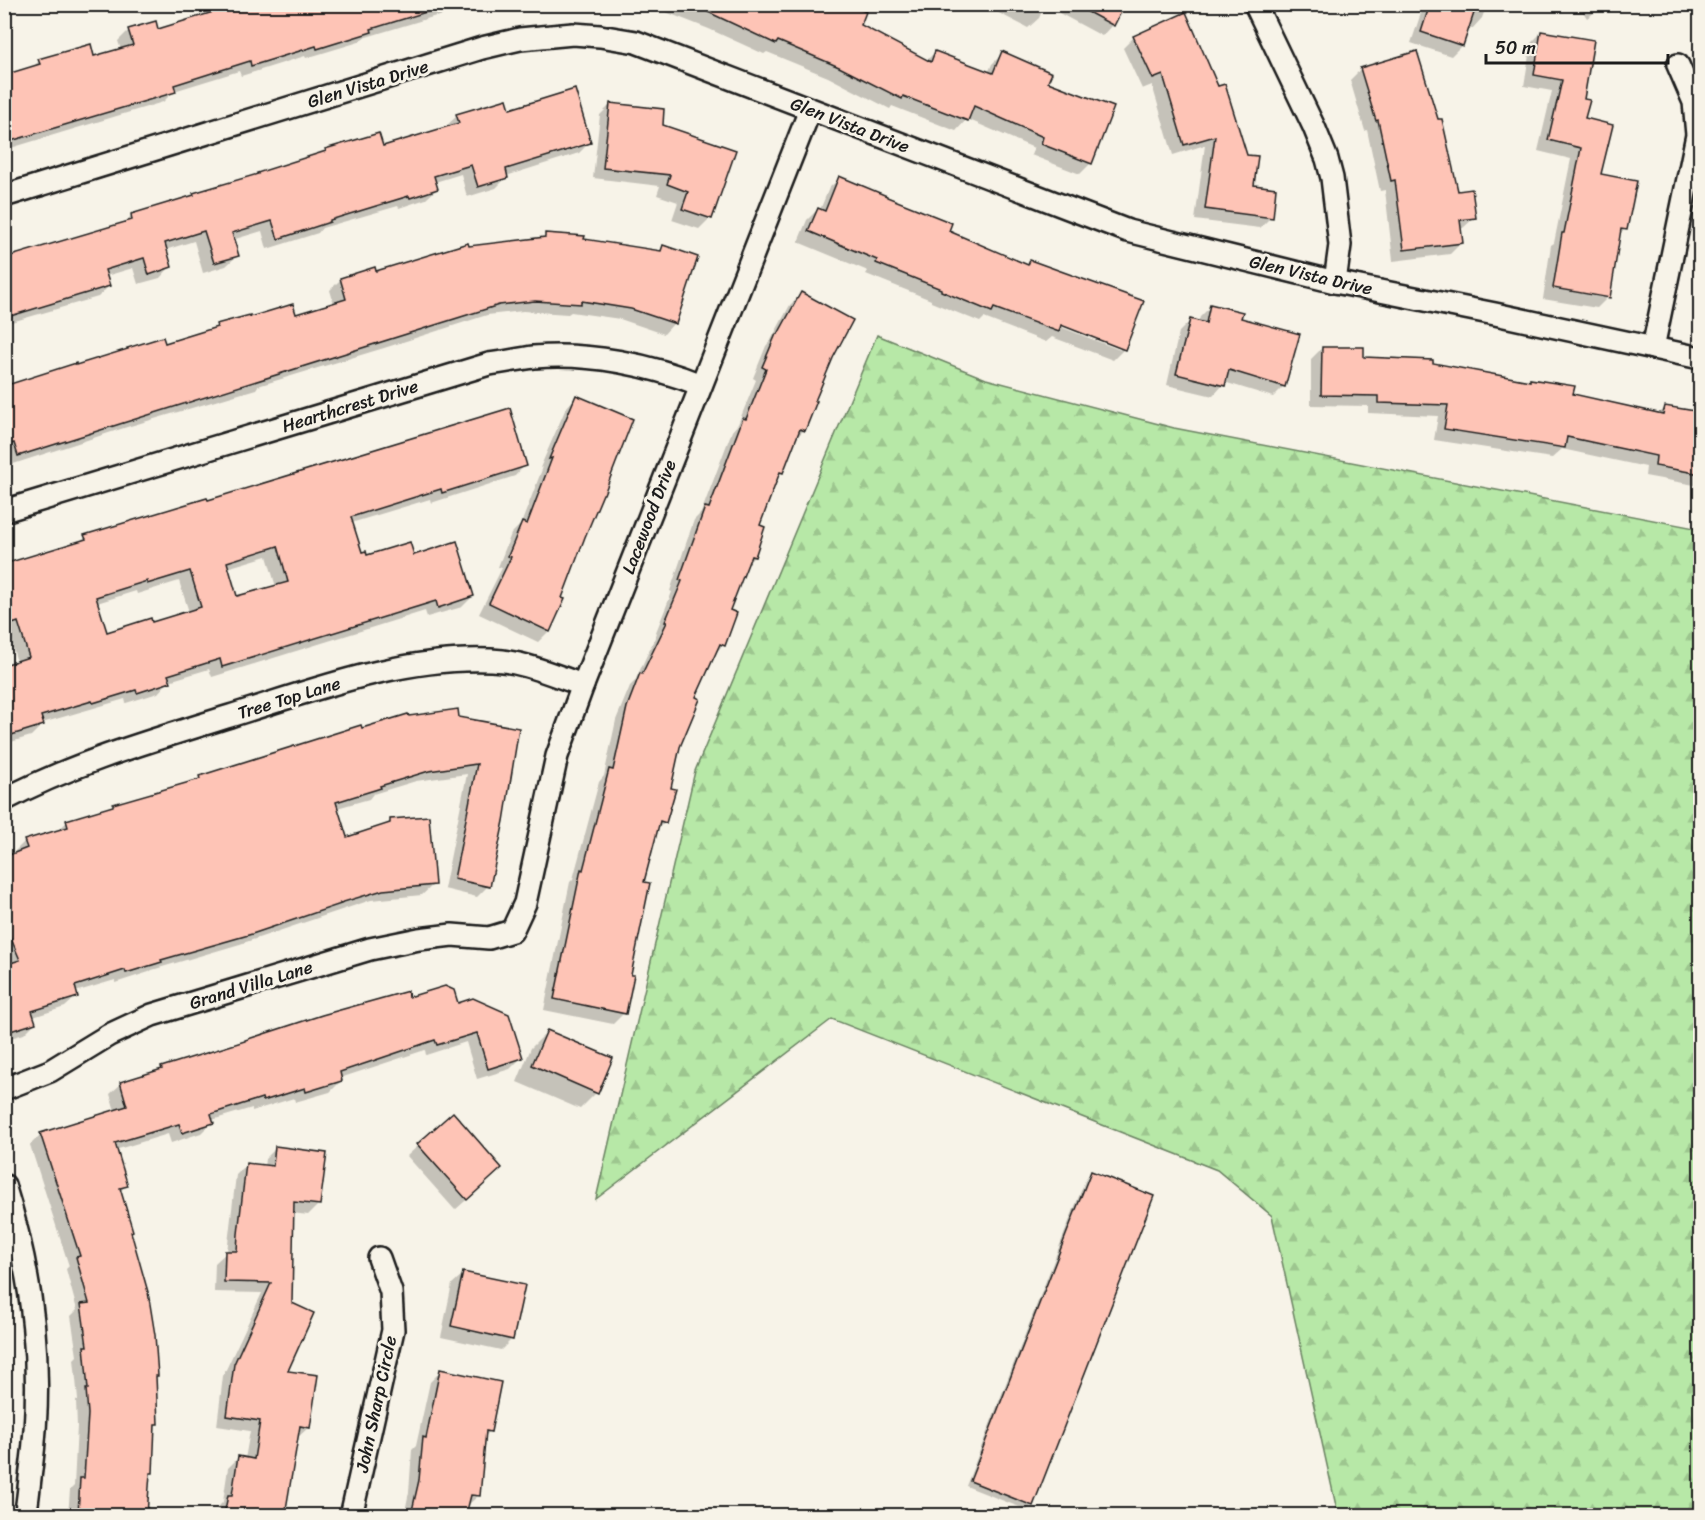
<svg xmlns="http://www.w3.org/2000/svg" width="1705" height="1520" font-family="Sriracha,sans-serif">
  <defs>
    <pattern id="forest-firs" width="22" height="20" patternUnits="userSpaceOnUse" patternTransform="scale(1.5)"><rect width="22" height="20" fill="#b7e8a7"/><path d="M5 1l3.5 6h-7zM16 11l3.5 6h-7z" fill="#9dc68f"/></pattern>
  </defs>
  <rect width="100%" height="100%" fill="#f7f3e8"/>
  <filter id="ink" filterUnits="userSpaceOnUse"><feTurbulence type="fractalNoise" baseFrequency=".0167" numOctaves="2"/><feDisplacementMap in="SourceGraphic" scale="12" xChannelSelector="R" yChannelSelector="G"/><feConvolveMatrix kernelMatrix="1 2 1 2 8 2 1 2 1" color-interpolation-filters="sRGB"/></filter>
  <g filter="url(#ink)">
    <path fill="url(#forest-firs)" stroke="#6a8262" stroke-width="1.5" d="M877,335l109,44 188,49 526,101v986h-362l-66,-299 -55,-46 -385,-151 -236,180 99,-428z"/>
    <g fill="#0003" fill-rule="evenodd">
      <path d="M229,4h253l-46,13v-1l-73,22 -4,4 -53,16 -1,-2 -64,20 -2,-5 -65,20 -11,11 -159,48v-73l27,-8 8,-8 54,-3 28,-8 -3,-9 11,-11 28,1 66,-20z"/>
      <path d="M660,4h184l15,22 67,35 9,-9 53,21 4,-9 11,-11 43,30 45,80 -11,11 -49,-19 3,-7 -67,-29 -11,12 -64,-25 -2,3 -62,-32 -61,-25 -3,2 -55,-25 -51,-20z"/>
      <path d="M988,4h57l-6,14 -11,10 -41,-21z"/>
      <path d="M1064,4h59l-11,21 -10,11 -43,-23z"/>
      <path d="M1424,4h63l-5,14 -10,11 -4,-1 -6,17 -11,11 -40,-13z"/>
      <path d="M1578,4h28l-19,14z"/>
      <path d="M1185,14l67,172 19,31 -11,11 -65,-8 10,-75 -32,10 -21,-70 -10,4 -19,-41 11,-11z"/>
      <path d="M1542,32l40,68 1,19 16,56 26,54 -7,7 -10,61 -11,11 -54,-9 8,-54 3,-2 17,-84 -33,-8 14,-60 -28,-5 7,-43z"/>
      <path d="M1416,53l40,139 18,26 -11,10 -4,1 2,14 -11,11 -57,7 -8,-71 -5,1 -13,-61 -2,1 -15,-51 10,-10z"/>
      <path d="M611,104l50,22 49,92 -11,11 -27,-9 6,-18 -21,-7 3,-9 -67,-8 7,-63z"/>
      <path d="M509,111l81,31 -11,11 -73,23 1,1 -11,11 -29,9 -6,-23 -26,8 2,7 -11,10 -27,9 -1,-2 -76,22 -4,5 -51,16 -5,-18 -30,9 5,16 -11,10 -23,7 -9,-32 -29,9 5,17 -10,11 -22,6 -5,-16 -27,8 3,10 -11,11 -90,26 1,4 -5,5v-73l118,-34 9,-9 60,-19 3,-3 61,-17 3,-3 66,-21 2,-3 56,-2 64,-20v-2l11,-10z"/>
      <path d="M840,178l107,54 79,34 4,-4 94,87 -11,11 -61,-23 -6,5 -62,-24 -4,4 -49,-20v-2l-65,-26 2,-3 -70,-29 9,-22 11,-11 2,1 9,-22zM1054,321l66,25v4l-67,-26z"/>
      <path d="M546,235l112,17 5,-5 11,76 -10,11 -44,-15 -49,-7 -3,2 -45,-3 -36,4 -103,33 -126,38 -2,3 -129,38 -123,40v-79l160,-43 49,-15 4,-4 32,-7 46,-3 39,-12 -4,-14 11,-11 34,-6 93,-25 73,-9z"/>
      <path d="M801,294l30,63 -18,45h2l-12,29 -9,9 -12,32 -6,6 -18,48 -4,31 -8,8 -18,46 -5,34 -10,10 -19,43 -16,49 -13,75 -9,8 -14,53 -18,130 -11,11 -69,-14 26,-128 3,-3 26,-97 5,-6 12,-56 14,-34 5,-5 22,-48 -1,-1 16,-40 -2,-1 24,-71 7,-7 31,-82 6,-7 18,-44 -3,-2 13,-32 5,-6 19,-35z"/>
      <path d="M1211,306l29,13 44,67 -11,11 -49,-15 -1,3 -10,11 -46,-11 12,-53 11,-11 8,2 2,-6z"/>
      <path d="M1322,348l40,10 69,7 228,49 6,-6 35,6v72l-55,-10 1,-9 -84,-18 -10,9 -118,-18 4,-24 -70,-3v-7l-57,-1v-46z"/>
      <path d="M576,397l-16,201 3,2 -14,31 -11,11 -59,-28 23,-46 -4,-1 13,-33 10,-10 22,-57 -3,1 26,-60z"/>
      <path d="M525,465l-10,11 -84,27 -1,-4 -79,24 10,31 5,3h47l60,39 -11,11 -35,10 -2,-6 -213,66 -3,-8 -40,12 -11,12 -32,10 -1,-4 -83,24v2l-11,11 -27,8v-78l13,-4 -9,-30 -4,1v-68l76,-23 5,-5 122,-35zM267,556l9,31 -40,11 -9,-30zM179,581l10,31 -38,12 -45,9 -9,-30 39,-12 1,3z"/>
      <path d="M458,718l59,11 -29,157 -11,11 -33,-8 23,-115 -51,7 -43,13 -4,5 -32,9 9,30 38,-11 6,-6 43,64 -11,10 -51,5 -131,44 -88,26 -3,2 -34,11v-3l-40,12 1,5 -11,10 -32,10 2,6 -11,11 -20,6v-181l10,-4v-3l11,-11 32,-10 10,-9 127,-39 6,-6 161,-47z"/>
      <path d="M408,999l49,6 64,53 -11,11 -33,10 -11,-37 -40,13 -1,-5 -85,28 1,3 -11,11 -35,10 -1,-4 -42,13v-3l-40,12v2l-11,11 -30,10 -3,-9 -53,16 11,35 -7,8 11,39 25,145 1,46 -2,3 -3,47 -3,3 -2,40h-78l2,-26 4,-4 3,-60 -1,-25 2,-1 -4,-41 3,-3 -6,-40 6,-6 -11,-41 3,-3 -39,-121 11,-11 74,-23 -5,-17 11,-10 37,-12 4,-4z"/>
      <path d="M547,1032l49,61 -16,16 -63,-27 14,-34z"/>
      <path d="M453,1114l37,65 -35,31 -48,-54z"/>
      <path d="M276,1148l43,56 -11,11 -16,-2 -6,159 23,55 -12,11 -12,69 6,2 -1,7h-74l2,-9 5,-5 5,-34 11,-11 6,2 5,-28 -33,-5 6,-50 39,-83 -48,-1 1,-29 12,-11 9,-77 11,-11 17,3 1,-8z"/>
      <path d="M1091,1173l-59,332 -5,5 -61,-24 120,-308z"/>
      <path d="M463,1274l49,65 -11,11 -60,-13 11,-53z"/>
      <path d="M441,1371l48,61 -5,5 -5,58 -12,11 -2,10h-61l5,-24 3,-42 4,-4 14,-64z"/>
    </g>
    <g fill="#fec4b6" stroke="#1c1c1c" stroke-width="1.5" fill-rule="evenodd">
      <path d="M239,4h197v5l-65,20 1,3 -55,17 -1,-3 -65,20 -1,-5 -76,24 2,7 -172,51v-68l36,-11 -2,-5 53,-15 3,12 39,-11 -5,-16 28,-8 2,8z"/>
      <path d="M691,4h157l18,8 -5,13 70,37 4,-11 58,22 9,-22 50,22 -4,9 66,25 -22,57 -51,-20 2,-7 -69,-31 -6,15 -65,-25 -1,3 -63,-32 -61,-26 -2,3z"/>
      <path d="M1073,4h52l-11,22z"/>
      <path d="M1430,4h47l-14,42 -42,-14z"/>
      <path d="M1186,12l32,74 7,-2 22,71 11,1 -4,29 22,3 -3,30 -68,-9 10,-73 -31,9 -21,-70 -10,4 -20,-43z"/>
      <path d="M1541,31l53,9 -10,59 6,1 -5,18 28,7 -12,49 36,7 -10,49 -6,-1 -11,69 -57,-10 9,-55h2l17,-85 -33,-8 14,-60 -28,-5z"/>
      <path d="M1417,51l21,68h4l16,72 14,-2 4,29 -16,2 3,23 -59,7 -9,-70 -4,1 -13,-61 -2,1 -16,-53z"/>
      <path d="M575,89l16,54 -85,26 2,9 -30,9 -7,-22 -37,11 4,13 -28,9 -1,-2 -79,24v2l-52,17 -6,-18 -40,12 7,23 -25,7 -10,-32 -39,12 7,24 -23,8 -5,-17 -39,12 5,16 -106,32v-60l128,-38 -1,-6 63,-19 -1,-2 65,-19 -1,-1 69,-22 -1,-2 54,-16 4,13 76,-23 -3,-9 51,-15 3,10z"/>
      <path d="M610,103l54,6 -1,16 73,25 -24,69 -30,-10 6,-17 -21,-8 3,-9 -67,-7z"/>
      <path d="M839,176l48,20v1l65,26 -3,8 79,34 2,-5 114,41 -19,49 -64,-25 -2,7 -65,-24 -2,4 -51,-21v-2l-65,-26 1,-3 -69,-29 10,-23 7,3z"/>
      <path d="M545,233l40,3 -1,3 77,12 2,-6 35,12 -22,67 -45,-15 -50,-8v3l-46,-3 -36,4 -481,151 -4,-13 -10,3v-60l72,-23v2l52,-16 -1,-1 36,-11 2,6 52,-16 -1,-3 34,-9v2l43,-13 3,10 50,-15 -6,-21 35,-11 1,4 92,-28 1,3 76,-9z"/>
      <path d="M801,292l52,28 -20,38 -18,43h2l-12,30 -5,-2 -17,44 -3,-1 -20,53 5,2 -10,30 -4,-1 -21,54 7,3 -12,33 -5,-2 -24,53 4,2 -20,48 -9,41 5,1 -10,34 -6,-2 -16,61 6,1 -19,92h3l-8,39 -72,-15 27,-130 2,1 26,-101 4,1 14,-63 13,-34 2,1 25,-52h-2l17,-41 -3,-1 26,-73 4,1 34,-90 3,1 20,-50 -4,-2 14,-33h2z"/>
      <path d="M1210,304l33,8 -2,6 59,16 -15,53 -56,-17 -4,16 -49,-12 14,-55 16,4z"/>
      <path d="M1322,347h42v10l69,3v3l97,18v-2l45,7 -2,8 90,20 2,-8 36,6v62l-46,-8 1,-10 -89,-19 -2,11 -121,-19 4,-24 -70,-2v-7l-57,-1z"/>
      <path d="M576,395l57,24 -29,75h-1l-18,43 -23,61 3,1 -15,33 -61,-29 22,-46 -3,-1 14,-34 5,2 25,-66 -3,1z"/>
      <path d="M510,408l17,58 -85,27 -1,-4 -90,28 11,35 4,-1 1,4 43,-13 4,13 43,-14 17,55 -36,12 -2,-7 -214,66 -2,-8 -52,16 3,7 -34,11 -1,-3 -43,13 -1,-2 -51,15 3,9 -36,11 -4,-12v-59l25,-8 -11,-35 -14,5v-63l82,-25 -2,-4 123,-37 1,2zM278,546l10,36 -51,14 -10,-34zM190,571l11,36 -49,15 -1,-4 -44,14 -11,-35 51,-16v3z"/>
      <path d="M458,709l1,8 60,11 -15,93 -14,66 -36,-8 23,-115 -48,7 -49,15 1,2 -45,14 11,35 43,-14v-4l39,-3 6,69 -52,5 -43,13 1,1 -89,30 -91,26 1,2 -36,11 -1,-3 -50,16 3,11 -46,14 4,12 -32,10v-68l16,-5 -16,-38v-65l23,-9 -3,-8 44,-13 -2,-7 47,-14v-2l87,-25 -1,-3 162,-51 1,3 46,-14 1,2z"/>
      <path d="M445,986l9,4 4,13 15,-5 36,16 14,44 -35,11 -11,-36 -40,12 -2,-5 -95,32 2,9 -36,11 -1,-4 -42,13 -1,-3 -51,16 3,9 -32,10 -3,-9 -64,19 13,43 -8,2 13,43 -2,1 17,60 7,43 3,41h-2l2,48h-3l-2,49h-3l-3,42h-69l2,-37h4l4,-64 -2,-25h2l-4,-43h3l-6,-42 8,-1 -13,-46 4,-1 -40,-123 87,-27 -7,-24 42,-13 -1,-2 84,-26v-1l77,-25 86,-24 1,6z"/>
      <path d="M547,1030l66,28 -15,36 -66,-29z"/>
      <path d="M453,1112l49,56 -35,32 -50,-56z"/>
      <path d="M275,1146l52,7 -7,52 -26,-3 -2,101 22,10 -26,58 30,4 -8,53 -10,-2 -15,89h-61l4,-20h4l6,-39 16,3 6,-38 -33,-5 7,-52 37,-81 -47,-1 1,-31h12l1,-17 8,-71 27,3z"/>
      <path d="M1091,1171l63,25 -121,310 -63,-25z"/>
      <path d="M463,1272l62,13 -12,55 -62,-14z"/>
      <path d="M440,1369l61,13 -10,50 -5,-1 -6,65 -9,-1 -5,20h-55l8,-35 4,-43 3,1z"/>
    </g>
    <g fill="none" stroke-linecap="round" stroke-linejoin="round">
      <g stroke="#1c1c1c" stroke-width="26">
        <g id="minor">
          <path d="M1255,4l59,123 13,32 5,19 8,67 -5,37"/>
          <path d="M4,196l478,-148 38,-9 53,-5 27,2 36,6 492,189 207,51 160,32 205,44"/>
          <path d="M1653,348l44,-213 -3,-33 -16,-37"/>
          <path d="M4,511l485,-147c15,-2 30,-5 45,-7 55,-5 117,8 167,28"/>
          <path d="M4,800c71,-38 150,-60 226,-84 83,-26 173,-60 261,-56 32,1 62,15 92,25"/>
          <path d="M4,1089l46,-18 59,-36 43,-20 218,-66 49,-10 33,-4 37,3 23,-7 13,-28 32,-147 26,-71 227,-575"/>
          <path d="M4,1185c30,95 40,186 27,285 -2,15 -3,31 -6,46"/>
          <path d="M351,1516l42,-186 -2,-38 -12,-34"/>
        </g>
      </g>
      <use href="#minor" stroke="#f7f3e8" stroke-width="21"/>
    </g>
  </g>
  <g text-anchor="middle" stroke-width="6" stroke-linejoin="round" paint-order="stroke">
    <g font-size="18" fill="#1c1c1c" stroke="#f7f3e8">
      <text transform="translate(368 84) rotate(-17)" y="6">Glen Vista Drive</text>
      <text transform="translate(850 125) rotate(21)" y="6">Glen Vista Drive</text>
      <text transform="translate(1311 275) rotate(13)" y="6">Glen Vista Drive</text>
      <text transform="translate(350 406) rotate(-17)" y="6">Hearthcrest Drive</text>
      <text transform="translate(649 517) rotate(-69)" y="6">Lacewood Drive</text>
      <text transform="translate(289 698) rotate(-17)" y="6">Tree Top Lane</text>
      <text transform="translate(251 985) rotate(-17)" y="6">Grand Villa Lane</text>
      <text transform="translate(376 1404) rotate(-78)" y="6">John Sharp Circle</text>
    </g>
  </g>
  <rect width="1705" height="1520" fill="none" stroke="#f7f3e8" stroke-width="24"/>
  <rect x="12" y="12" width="1681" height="1496" fill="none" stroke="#1c1c1c" stroke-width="2" filter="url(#ink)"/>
  <path d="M1486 54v9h182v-9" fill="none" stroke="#1c1c1c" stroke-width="3"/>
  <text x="1495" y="54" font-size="18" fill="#1c1c1c" stroke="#f7f3e8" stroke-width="4.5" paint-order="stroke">50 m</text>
</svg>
